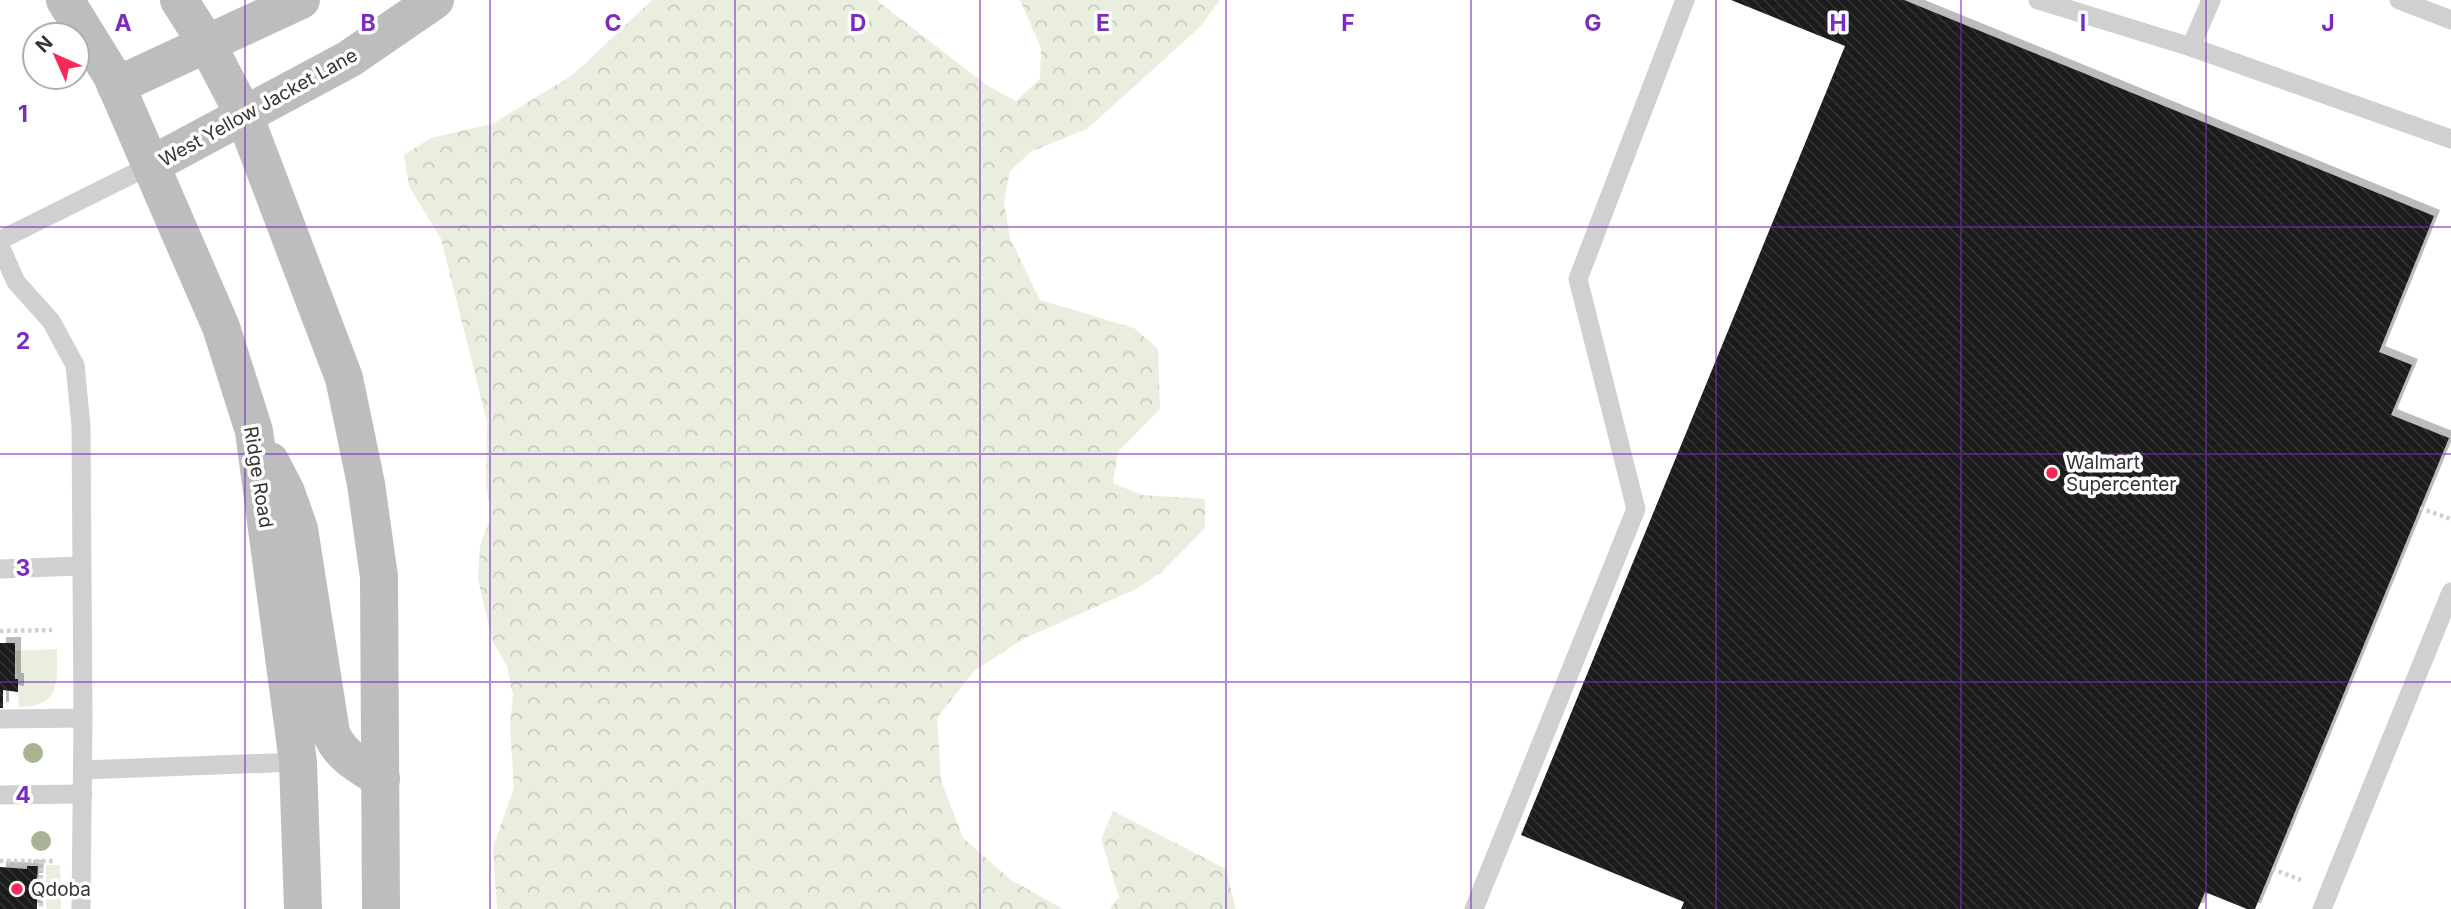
<svg xmlns="http://www.w3.org/2000/svg" width="2451" height="909" font-family="Inter,sans-serif">
  <defs>
    <pattern id="forest-crowns" width="20" height="18" patternUnits="userSpaceOnUse" patternTransform="scale(1.75)"><rect width="20" height="18" fill="#e9eede"/><path d="M2 6a3 3 0 1 1 6 0M12 15a3 3 0 1 1 6 0" fill="none" stroke="#c8cdbf"/></pattern>
    <pattern id="building-back-hatch" width="6" height="6" patternUnits="userSpaceOnUse" patternTransform="scale(1.75)"><rect width="6" height="6" fill="#1a1a1a"/><path d="M-1 5l2 2M0 0l6 6M5-1l2 2" fill="none" stroke="#333"/></pattern>
    <filter id="shadow"><feDropShadow dx="6" dy="-6" stdDeviation="0" flood-color="#0004"/></filter>
  </defs>
  <rect width="100%" height="100%" fill="#fff"/>
  <g fill="#e9eede">
    <path d="M57,649c0,35 4,57 -38,58l-4,-56z"/>
    <path d="M46,865h14l1,44h-15z"/>
  </g>
  <g fill="url(#forest-crowns)">
    <path d="M652,0h224l112,86 28,15 24,-22 1,-31 -21,-48h200l-20,27 -113,102 -55,22 -22,20 -6,31 6,36 30,62 94,28 24,21 2,60 -42,43 -5,31 29,12 63,4v29l-43,44 -26,17 -113,50 -49,32 -37,47 4,62 22,58 48,42 52,29h-566l-4,-62 21,-59 -4,-62 3,-31 -6,-29 -15,-26 -14,-61 2,-34 11,-29 -5,-31 1,-63 -46,-183 -32,-53 -5,-31 27,-17 61,-14 82,-50z"/>
    <path d="M1113,811l113,58 10,40h-126l9,-12 -18,-58z"/>
  </g>
  <g fill="url(#building-back-hatch)" filter="url(#shadow)">
    <path d="M1731,0h173l530,216 -55,136 33,13 -21,50 58,23 -194,471h-8l-42,-17 -7,17h-517l3,-7 -163,-67 324,-789z"/>
    <path d="M0,643h15v36h3v13l-15,-2v18h-3z"/>
    <path d="M27,866h11l-1,13h-4v20h4v10h-37v-42l27,2z"/>
  </g>
  <g fill="none" stroke-linecap="round" stroke-linejoin="round">
    <g stroke="#d0d0d0" stroke-width="4.5" stroke-dasharray="3.5 3.5" stroke-linecap="butt">
      <path d="M2420,508l31,11"/>
      <path d="M0,631l52,-1"/>
      <path d="M0,861h53"/>
      <path d="M41,861v48"/>
      <path d="M2272,869l29,11"/>
    </g>
    <g stroke="#d0d0d0" stroke-width="19">
      <path d="M2038,0l153,47 260,92"/>
      <path d="M2399,0l52,20"/>
      <path d="M2191,47l20,-47"/>
      <path d="M0,240l151,-75"/>
      <path d="M0,246l16,36 35,39 24,44 6,61 2,292 -2,191"/>
      <path d="M0,569l80,-3"/>
      <path d="M0,719l83,-1"/>
      <path d="M83,770l215,-8"/>
      <path d="M0,795l83,-1"/>
      <path d="M1474,909l162,-400 -58,-230 107,-279"/>
      <path d="M2322,909l129,-317"/>
    </g>
    <g stroke="#bdbdbd" stroke-width="38">
      <path d="M65,0l47,76 109,251 33,104 44,331 5,147"/>
      <path d="M179,0l28,44 37,71 100,263 22,106 13,93 2,332"/>
      <path d="M116,86l185,-86"/>
      <path d="M151,165l198,-106 86,-59"/>
      <path d="M270,461l16,31 13,37 32,204c9,23 30,33 50,46"/>
    </g>
  </g>
  <g fill="#a7b393">
    <circle cx="33" cy="753" r="10"/>
    <circle cx="41" cy="841" r="10"/>
  </g>
  <path fill="none" stroke="#7b2cbf" stroke-width="2" stroke-opacity="0.55" d="M245,0v909M490,0v909M735,0v909M980,0v909M1226,0v909M1471,0v909M1716,0v909M1961,0v909M2206,0v909M0,227h2451M0,454h2451M0,682h2451"/>
  <g fill="#f6295b" stroke="#fff" stroke-width="2.5">
    <circle cx="2052" cy="473" r="7"/>
    <circle cx="17" cy="889" r="7"/>
  </g>
  <g text-anchor="middle" stroke-width="7" stroke-linejoin="round" paint-order="stroke">
    <g font-size="19" fill="#333" stroke="#fff">
      <text transform="translate(258 107) rotate(-29)" y="7">West Yellow Jacket Lane</text>
      <text transform="translate(259 477) rotate(81)" y="7">Ridge Road</text>
    </g>
    <g font-size="19" fill="#333" stroke="#fff" text-anchor="start">
      <text x="2066" y="469">Walmart<tspan x="2066" dy="22">Supercenter</tspan></text>
      <text x="31" y="896">Qdoba</text>
    </g>
  </g>
  <g font-size="23" text-anchor="middle" font-weight="bold" fill="#7b2cbf" stroke="#fff" stroke-width="7" stroke-linejoin="round" paint-order="stroke">
    <text x="123" y="31">A</text>
    <text x="368" y="31">B</text>
    <text x="613" y="31">C</text>
    <text x="858" y="31">D</text>
    <text x="1103" y="31">E</text>
    <text x="1348" y="31">F</text>
    <text x="1593" y="31">G</text>
    <text x="1838" y="31">H</text>
    <text x="2083" y="31">I</text>
    <text x="2328" y="31">J</text>
    <text x="23" y="122">1</text>
    <text x="23" y="349">2</text>
    <text x="23" y="576">3</text>
    <text x="23" y="803">4</text>
  </g>
  <g transform="translate(56 56) rotate(315)"><circle r="33" fill="#ffffff" stroke="#adadad" stroke-width="2"/>
  <path d="M0-5L12 26L0 18L-12 26Z" fill="#f6295b"/>
  <text y="-10" font-size="19" font-weight="bold" text-anchor="middle" fill="#333333">N</text>
  </g>
</svg>
